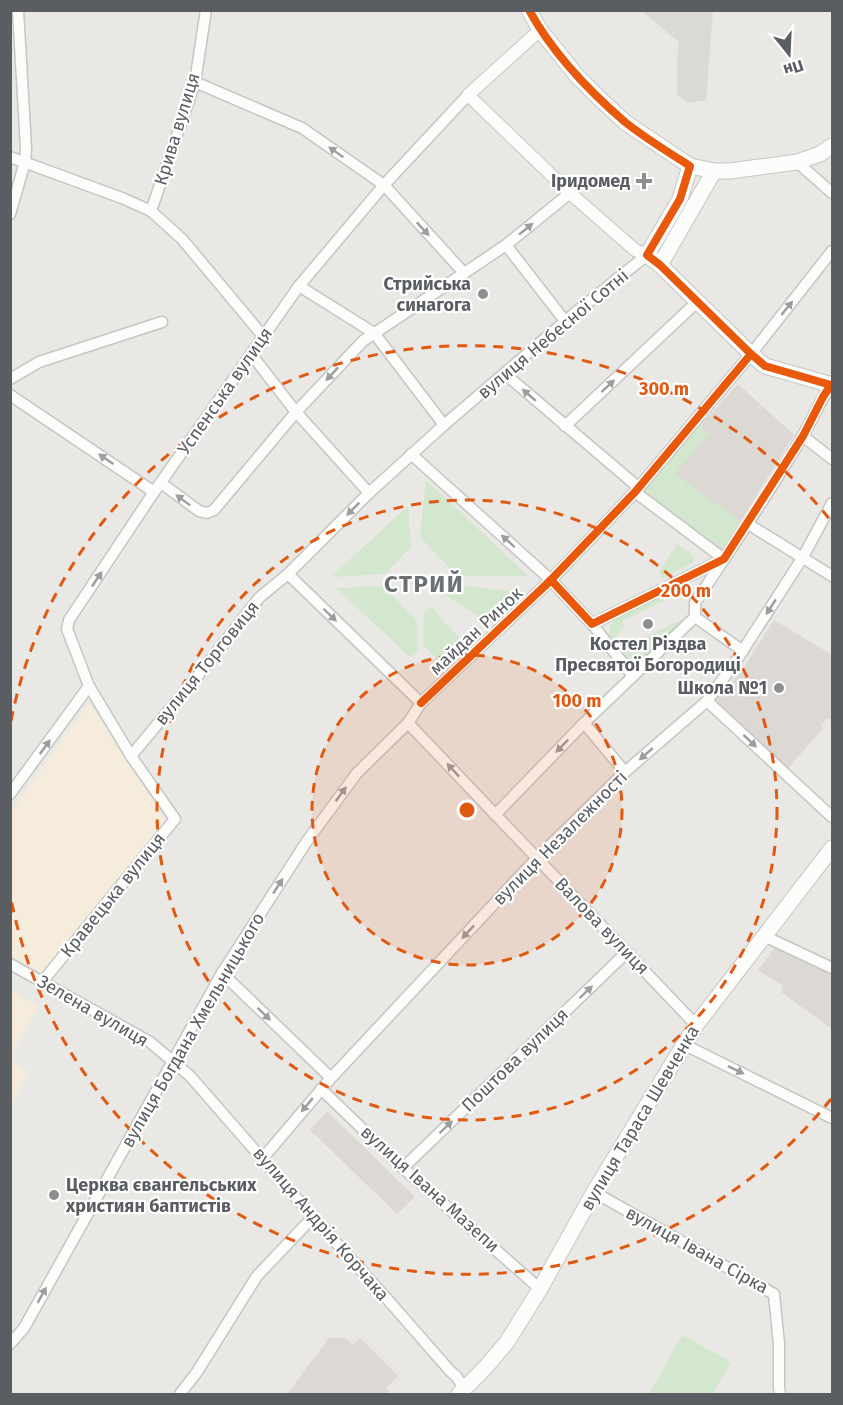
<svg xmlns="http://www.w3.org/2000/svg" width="843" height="1405" font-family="'Fira Sans',sans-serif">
  <rect width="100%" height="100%" fill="#eae8e4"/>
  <g fill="#f5ecdc">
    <path d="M89,702l76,118 -122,154 -32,-19v-143z"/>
    <path d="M11,991l28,15 -28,49z"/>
    <path d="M11,1060l18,12 -18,32z"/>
  </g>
  <path fill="#dbd9d5" d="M642,11h71l-7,89 -18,3 -11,-9 1,-53z"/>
  <g fill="#dcd8d3">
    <path d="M738,384l56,51 -70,113 -82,-59z"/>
    <path d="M774,620l58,35v61l-2,3 -2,-1 -7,7 2,3 -37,43 -73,-68 27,-30z"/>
    <path d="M775,948l57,27v54l-51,-37 2,-6 -25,-16z"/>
    <path d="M327,1111l88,86 -18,17 -87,-84z"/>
    <path d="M329,1338h16l8,7 7,-7 38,38 -12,12 3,3 -2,2 2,1h-102z"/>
  </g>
  <g fill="#d3e6ce">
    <path d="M701,425l8,8 -34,41 65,47 -16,27 -4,2 -77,-58 -1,-3z"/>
    <path d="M426,480l102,96h-71l-37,-39z"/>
    <path d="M408,506l3,41 -26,27 -54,3z"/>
    <path d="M677,544l15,11 2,5 -2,3 -30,16 -2,-9z"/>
    <path d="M455,585l67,7 -34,31 -44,-29z"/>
    <path d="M383,586l34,35 1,31 -8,5 -74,-69z"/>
    <path d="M672,591l2,5 -52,25 3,6 -5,3 -4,6 5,13 64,-31 1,2 -42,39c-6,3 -9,6 -15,3l-20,-27 1,-10 11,-10z"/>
    <path d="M431,607l36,40 -20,22 -24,-24 1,-32z"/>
    <path d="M682,1335l49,27 -18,32h-60l-3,-1z"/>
  </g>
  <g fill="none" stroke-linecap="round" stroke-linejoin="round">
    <g stroke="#c5c5c4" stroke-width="13">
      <g id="minor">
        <path d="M195,82l107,46 82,57 80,88"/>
        <path d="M10,157l112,41 29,13 31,28 81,97"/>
        <path d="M797,162l35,31"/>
        <path d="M151,211l44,-129 11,-72"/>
        <path d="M10,214l15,-52 1,-14 -8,-138"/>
        <path d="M506,245l59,76"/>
        <path d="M299,286l75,47 70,92"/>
        <path d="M251,354l45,58 73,81"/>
        <path d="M505,374l133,113"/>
        <path d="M10,379l29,-17 123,-40"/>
        <path d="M10,395l144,97"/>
        <path d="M565,426l132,-124"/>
        <path d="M803,436l29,23"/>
        <path d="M411,454l140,126 41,44 41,52"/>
        <path d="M161,483l38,28 8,2 7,-3 82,-98 67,-71 143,-96 64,-52"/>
        <path d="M635,492l89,67"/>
        <path d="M748,524l84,52"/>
        <path d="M288,574l133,129"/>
        <path d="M695,617v-14c36,-55 74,-109 107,-166 10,-17 18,-36 29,-52"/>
        <path d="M695,617l48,34"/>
        <path d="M592,624l132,-65"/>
        <path d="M707,701l125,116"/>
        <path d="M408,723l288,302"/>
        <path d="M584,723l41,49"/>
        <path d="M131,756l69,-83 60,-76 28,-23 81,-81 75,-68 132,-113 71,-57"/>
        <path d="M10,794l79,-108 -22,-57 2,-9 85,-128 145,-206 85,-101 84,-90"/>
        <path d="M495,815l89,-92 111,-106"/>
        <path d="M764,936l68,32"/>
        <path d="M10,964l140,78 40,34 123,141 75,83 63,72 5,4 9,13"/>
        <path d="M222,973l109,105"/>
        <path d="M42,982l133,-163 -44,-63 -42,-70"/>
        <path d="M683,1044l149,74"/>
        <path d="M321,1089l82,79 137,121"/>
        <path d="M263,1158l68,-80 206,-220 88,-86 82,-71 29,-40 67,-104 29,-54"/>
        <path d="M403,1168l223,-215"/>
        <path d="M594,1192l180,102 5,50v44l1,6"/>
        <path d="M10,1344l14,-16 198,-355 85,-132 50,-68 51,-50 13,-20 130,-123 84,-88 116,-138 81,-103"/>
        <path d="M180,1394l17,-22 60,-96 56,-59"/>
      </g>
    </g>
    <g stroke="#c5c5c4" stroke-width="14">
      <path id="tertiary" d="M540,30l-72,65 102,98 65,57 12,5"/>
    </g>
    <g stroke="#c6c6c6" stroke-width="17">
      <g id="secondary">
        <path d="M529,10l11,20 37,46 21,21 28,26 64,43 24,5h16l67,-9 23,-8 12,-8"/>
        <path d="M690,166l-10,33 -33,56 13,10 91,89 14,12 67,19"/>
        <path d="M660,265l54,-94"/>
        <path d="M459,1394l26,-26 22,-26 33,-53 54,-97 102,-167 136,-177"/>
      </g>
    </g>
    <use href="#minor" stroke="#fcfcfb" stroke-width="10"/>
    <use href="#tertiary" stroke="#fcfcfb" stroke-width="12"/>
    <use href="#secondary" stroke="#fcfcfb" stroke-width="15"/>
    <g stroke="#fff" stroke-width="11">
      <g id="cycleway">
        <path d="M545,586l90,-94 116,-138"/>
        <path d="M421,703l130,-123 41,44 132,-65 79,-123 20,-39 8,-12 -66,-19 -14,-12 -91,-89 -13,-10 33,-56 10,-33c-22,-14 -45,-28 -65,-44 -36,-31 -73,-70 -96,-112"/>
      </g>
    </g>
    <use href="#cycleway" stroke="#e8590c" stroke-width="8"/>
  </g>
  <defs><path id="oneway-solid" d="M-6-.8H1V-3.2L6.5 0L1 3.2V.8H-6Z" transform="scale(1.5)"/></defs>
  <g fill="#9b9d9f">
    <use href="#oneway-solid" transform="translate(336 152) rotate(-145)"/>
    <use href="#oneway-solid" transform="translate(423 229) rotate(47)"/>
    <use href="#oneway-solid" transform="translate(526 229) rotate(-39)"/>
    <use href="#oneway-solid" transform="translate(787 308) rotate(-51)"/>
    <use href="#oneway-solid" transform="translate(332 374) rotate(133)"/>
    <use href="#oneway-solid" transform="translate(608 386) rotate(-43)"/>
    <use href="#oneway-solid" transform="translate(529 395) rotate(-139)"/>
    <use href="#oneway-solid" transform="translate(106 459) rotate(-146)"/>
    <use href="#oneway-solid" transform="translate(183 500) rotate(-143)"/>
    <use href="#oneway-solid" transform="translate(353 509) rotate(135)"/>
    <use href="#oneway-solid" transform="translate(508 541) rotate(-138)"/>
    <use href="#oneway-solid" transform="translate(97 579) rotate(-56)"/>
    <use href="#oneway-solid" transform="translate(771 607) rotate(123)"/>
    <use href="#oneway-solid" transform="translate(330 615) rotate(44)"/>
    <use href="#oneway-solid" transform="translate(750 741) rotate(43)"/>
    <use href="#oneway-solid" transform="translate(562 746) rotate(134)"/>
    <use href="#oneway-solid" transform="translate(45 747) rotate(-54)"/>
    <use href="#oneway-solid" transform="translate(646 754) rotate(139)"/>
    <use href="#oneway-solid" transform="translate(453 770) rotate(-133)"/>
    <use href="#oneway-solid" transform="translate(341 794) rotate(-54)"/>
    <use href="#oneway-solid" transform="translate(278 886) rotate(-57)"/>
    <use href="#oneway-solid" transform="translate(468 932) rotate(133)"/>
    <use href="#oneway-solid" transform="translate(586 992) rotate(-44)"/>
    <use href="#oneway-solid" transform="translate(264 1014) rotate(44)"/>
    <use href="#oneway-solid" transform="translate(736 1070) rotate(26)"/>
    <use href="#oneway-solid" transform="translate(307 1105) rotate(130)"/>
    <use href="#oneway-solid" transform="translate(446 1127) rotate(-44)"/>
    <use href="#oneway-solid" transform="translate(42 1295) rotate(-61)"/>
  </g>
  <circle cx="467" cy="810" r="155" fill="#e15910" fill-opacity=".12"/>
  <g fill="none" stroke="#e15910" stroke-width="3" stroke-dasharray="10 8">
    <circle cx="467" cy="810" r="155"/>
    <circle cx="467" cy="810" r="310"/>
    <path d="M831 1099A465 465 0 0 1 11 899M11 721A465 465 0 0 1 831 521"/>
  </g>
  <g fill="#8c8e90" stroke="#fff" stroke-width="2">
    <path d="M641 172h6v6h6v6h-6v6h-6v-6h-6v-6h6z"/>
    <circle cx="483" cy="294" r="6"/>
    <circle cx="648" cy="624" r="6"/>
    <circle cx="779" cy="688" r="6"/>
    <circle cx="54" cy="1195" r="6"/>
  </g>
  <g text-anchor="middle" stroke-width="4.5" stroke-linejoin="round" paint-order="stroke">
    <g font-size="18" fill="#5a5e62" stroke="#fff">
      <text transform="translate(177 129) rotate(-73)" y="6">Крива вулиця</text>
      <text transform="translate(553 334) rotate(-40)" y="6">вулиця Небесної Сотні</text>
      <text transform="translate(225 391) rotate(-55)" y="6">Успенська вулиця</text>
      <text transform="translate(476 631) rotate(-43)" y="6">майдан Ринок</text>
      <text transform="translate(207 663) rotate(-51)" y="6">вулиця Торговиця</text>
      <text transform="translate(560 838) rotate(-45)" y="6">вулиця Незалежності</text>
      <text transform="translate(113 895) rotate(-51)" y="6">Кравецька вулиця</text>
      <text transform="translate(602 926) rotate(46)" y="6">Валова вулиця</text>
      <text transform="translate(93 1011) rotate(30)" y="6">Зелена вулиця</text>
      <text transform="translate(193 1030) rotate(-60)" y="6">вулиця Богдана Хмельницького</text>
      <text transform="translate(515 1060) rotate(-44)" y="6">Поштова вулиця</text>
      <text transform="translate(640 1118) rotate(-59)" y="6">вулиця Тараса Шевченка</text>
      <text transform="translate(430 1189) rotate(42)" y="6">вулиця Івана Мазепи</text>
      <text transform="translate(321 1224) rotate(49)" y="6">вулиця Андрія Корчака</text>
      <text transform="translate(697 1250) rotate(29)" y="6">вулиця Івана Сірка</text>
    </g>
    <g font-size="18" font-weight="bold" fill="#5a5e62" stroke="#fff" text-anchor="end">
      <text x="630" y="187">Іридомед</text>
      <text x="471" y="290">Стрийська<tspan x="471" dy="21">синагога</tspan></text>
      <text x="648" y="650" text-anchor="middle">Костел Різдва<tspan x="648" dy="21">Пресвятої Богородиці</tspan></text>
      <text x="767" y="694">Школа №1</text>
      <text x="66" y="1191" text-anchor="start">Церква євангельських<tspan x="66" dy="21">християн баптистів</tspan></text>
    </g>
    <g font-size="24" font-weight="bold" letter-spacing="1.5" fill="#6b7174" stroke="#fff">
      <text x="424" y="592">СТРИЙ</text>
    </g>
  </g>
  <circle cx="467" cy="810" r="9" fill="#e15910" stroke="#fff" stroke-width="3"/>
  <g font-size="18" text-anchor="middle" font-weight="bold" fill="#e15910" stroke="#fff" stroke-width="4.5" stroke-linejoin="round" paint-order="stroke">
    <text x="664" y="395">300 m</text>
    <text x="686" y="597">200 m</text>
    <text x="577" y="707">100 m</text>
  </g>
  <rect width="843" height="1405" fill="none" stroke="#5a5e62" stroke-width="24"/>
  <g transform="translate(789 54) rotate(162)" stroke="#ffffff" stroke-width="4.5" paint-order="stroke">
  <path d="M0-4.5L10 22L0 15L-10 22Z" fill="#5a5e62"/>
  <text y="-9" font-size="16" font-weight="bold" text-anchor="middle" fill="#5a5e62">Пн</text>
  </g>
</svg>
